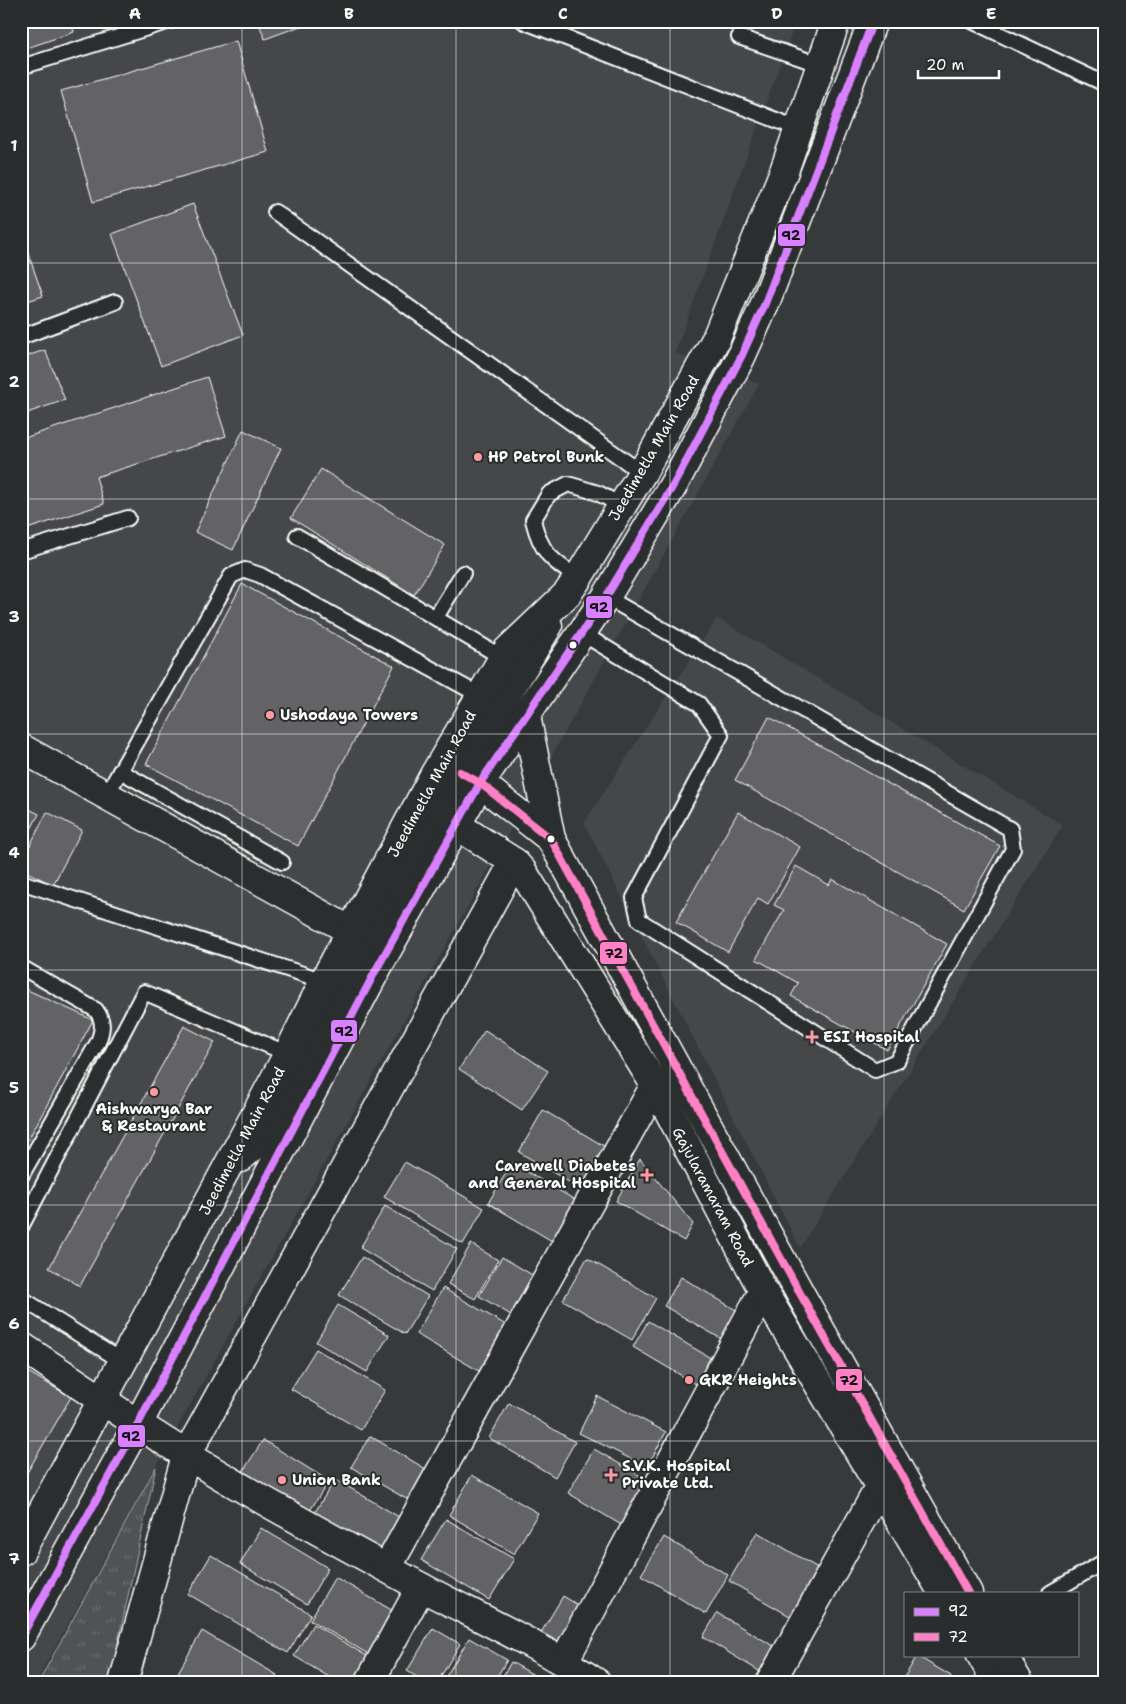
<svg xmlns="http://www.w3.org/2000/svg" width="1126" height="1704" font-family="'Shantell Sans',sans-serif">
  <defs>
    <pattern id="park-tufts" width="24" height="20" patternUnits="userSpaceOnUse" patternTransform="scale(1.25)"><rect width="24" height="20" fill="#505354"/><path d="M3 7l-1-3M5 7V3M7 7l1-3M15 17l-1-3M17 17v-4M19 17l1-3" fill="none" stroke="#6a6d6e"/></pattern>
  </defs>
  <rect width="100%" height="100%" fill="#373a3b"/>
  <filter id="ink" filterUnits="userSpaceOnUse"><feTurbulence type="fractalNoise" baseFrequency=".02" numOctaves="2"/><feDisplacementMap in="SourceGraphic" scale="10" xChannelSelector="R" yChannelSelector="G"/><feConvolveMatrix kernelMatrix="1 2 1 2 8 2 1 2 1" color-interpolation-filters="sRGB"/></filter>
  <g filter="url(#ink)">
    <g fill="#444748">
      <path d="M21,21h775l-121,332 84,31 -724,1299h-14z"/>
      <path d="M717,618l346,207 -263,423 -216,-425z"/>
    </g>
    <path fill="url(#park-tufts)" stroke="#a8a9aa" d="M156,1467l-47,216h-71z"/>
    <g fill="#636465" stroke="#fff">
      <path d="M21,21h50l3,11 -53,18z"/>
      <path d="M94,21h19l-17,6z"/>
      <path d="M258,21h56l-49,18z"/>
      <path d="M236,41l32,111 -175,50 -32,-111z"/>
      <path d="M193,204l50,131 -82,31 -49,-132z"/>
      <path d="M21,233l22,63 -22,7z"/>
      <path d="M45,350l20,50 -44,15v-57z"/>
      <path d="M207,377l19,59 -130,41 8,27 -83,27v-92z"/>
      <path d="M243,430l38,18 -48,102 -38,-18z"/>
      <path d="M321,469l124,76 -31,50 -123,-77z"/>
      <path d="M242,584l152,82 -96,180 -152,-82z"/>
      <path d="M769,717l231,129 -36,63 -229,-129z"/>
      <path d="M21,805l18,9 -18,34z"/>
      <path d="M47,812l35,18 -29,55 -32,-16v-6z"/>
      <path d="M738,812l62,35 -32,57 -10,-6 -30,54 -52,-30z"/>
      <path d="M796,866l33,19 3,-6 115,65 -60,106 -96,-54 7,-13 -42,-24 28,-49 -10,-5z"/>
      <path d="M21,987l72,33 -72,133z"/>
      <path d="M184,1026l31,16 -135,244 -31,-18z"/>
      <path d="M485,1030l63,41 -26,39 -63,-41z"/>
      <path d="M543,1110l66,39 -25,42 -65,-39z"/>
      <path d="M640,1159l53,65 -9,17 -68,-40z"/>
      <path d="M405,1162l79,46 -21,36 -79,-47z"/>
      <path d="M512,1163l70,41 -25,40 -69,-41z"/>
      <path d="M385,1206l72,43 -25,42 -72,-43z"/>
      <path d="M471,1244l27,16 -23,39 -27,-15z"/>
      <path d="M362,1257l66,39 -23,38 -66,-39z"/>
      <path d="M502,1257l37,22 -23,39 -37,-22z"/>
      <path d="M587,1258l69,40 -24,42 -69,-40z"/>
      <path d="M681,1277l60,36 -16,28 -61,-35z"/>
      <path d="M443,1288l68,40 -27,46 -68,-40z"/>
      <path d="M338,1305l51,30 -22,37 -51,-30z"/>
      <path d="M648,1321l66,39 -15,26 -66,-39z"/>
      <path d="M316,1349l69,41 -24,40 -70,-41z"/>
      <path d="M21,1368l50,29 -50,86z"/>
      <path d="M597,1396l69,36 -19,35 -68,-34z"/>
      <path d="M509,1403l66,39 -20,35 -66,-39z"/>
      <path d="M370,1436l56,33 -18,31 -57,-33z"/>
      <path d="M263,1440l66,41 -24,37 -65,-42z"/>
      <path d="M594,1449l55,32 -26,45 -55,-33z"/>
      <path d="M472,1475l66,38 -24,41 -65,-39z"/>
      <path d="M335,1479l69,41 -22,39 -70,-42z"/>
      <path d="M446,1519l68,40 -25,41 -68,-40z"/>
      <path d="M261,1528l67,40 -21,36 -67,-40z"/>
      <path d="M757,1532l71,42 -28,48 -71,-41z"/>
      <path d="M664,1537l64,38 -22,39 -65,-39z"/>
      <path d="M211,1555l100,59 -23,39 -100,-59z"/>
      <path d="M335,1577l65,38 -25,43 -65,-38z"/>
      <path d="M563,1596l20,12 -26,46 -21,-13z"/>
      <path d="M717,1613l67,39 -15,25 -66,-40z"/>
      <path d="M313,1624l64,38 -12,21h-26l-45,-27z"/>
      <path d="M433,1628l27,16 -23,39h-10l-20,-12z"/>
      <path d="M202,1631l75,44 -4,8h-101z"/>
      <path d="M469,1638l38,22 -14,23h-51z"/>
      <path d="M917,1656l34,20 -4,7h-46z"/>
      <path d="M511,1662l30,17 -2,4h-40z"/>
    </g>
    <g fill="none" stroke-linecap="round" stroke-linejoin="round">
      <g stroke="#fff" stroke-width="18">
        <g id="lane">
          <path d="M523,21l276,108"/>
          <path d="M972,21l133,63"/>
          <path d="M739,37l82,28"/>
          <path d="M21,67l149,-46"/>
          <path d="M275,212l367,261"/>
          <path d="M21,337l94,-35"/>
          <path d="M297,536l206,122"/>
          <path d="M21,551l107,-33"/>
          <path d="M578,578c-27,-18 -37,-25 -45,-58l16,-26 19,-10 30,9 24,13"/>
          <path d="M436,617l27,-44"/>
          <path d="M583,634l116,70 22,31 -87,163 5,22 236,150 22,-9 116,-212 -3,-20 -404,-232"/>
          <path d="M120,771l162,91"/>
          <path d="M106,796l125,-220 14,-6 15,5 221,121"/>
          <path d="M21,882l303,99"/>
          <path d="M21,967l75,43c8,11 7,19 2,32l-77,134"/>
          <path d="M21,1227l123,-235 144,62"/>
          <path d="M21,1298l102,64"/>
          <path d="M1050,1593l55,-32"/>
        </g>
      </g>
      <g stroke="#fff" stroke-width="31">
        <g id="street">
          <path d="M138,1424c91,60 188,111 283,163 59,31 120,59 176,96"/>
          <path d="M387,1568l268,-483"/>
          <path d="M564,1661l199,-370"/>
          <path d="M123,1683l63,-227 328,-594"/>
          <path d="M369,1683l52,-96"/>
          <path d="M770,1683l109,-195"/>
        </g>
      </g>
      <g stroke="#fff" stroke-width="31">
        <g id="secondary">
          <path d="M21,748l330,183"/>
          <path d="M460,772l20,11 71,56 250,456 167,298"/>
          <path d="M436,812l78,50 9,10 132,213 108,206 180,302"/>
          <path d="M21,1346l117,78"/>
          <path d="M981,1655l16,28"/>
          <path d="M1003,1655l16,28"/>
        </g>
      </g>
      <g stroke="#fff" stroke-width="31">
        <g id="primary">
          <path d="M526,716l25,123"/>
          <path d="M240,1158l28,-24 168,-322 112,-186"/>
          <path d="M21,1551l267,-497 36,-73 110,-206 73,-124 60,-57 11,-16 64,-105 74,-134 68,-168 52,-150"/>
          <path d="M21,1637l117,-213 238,-454 104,-187 126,-186 68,-113 67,-127 23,-51 109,-285"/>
        </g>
      </g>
      <use href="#lane" stroke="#2a2d2e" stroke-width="14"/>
      <use href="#street" stroke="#2a2d2e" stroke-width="28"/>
      <use href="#secondary" stroke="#2a2d2e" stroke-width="28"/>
      <use href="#primary" stroke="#2a2d2e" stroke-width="28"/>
      <g stroke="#2a2d2e" stroke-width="11">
        <path id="bus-1" d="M21,1637l117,-213 238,-454 104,-187 126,-186 68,-113 67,-127 23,-51 109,-285"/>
      </g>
      <g stroke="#2a2d2e" stroke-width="11">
        <path id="bus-2" d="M460,772l20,11 71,56 250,456 167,298"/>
      </g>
      <use href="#bus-1" stroke="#d880ff" stroke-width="8"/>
      <use href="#bus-2" stroke="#ff80c5" stroke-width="8"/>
    </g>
  </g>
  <path fill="none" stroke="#fff" stroke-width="1" stroke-opacity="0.55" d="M242,21v1662M456,21v1662M670,21v1662M884,21v1662M21,263h1084M21,499h1084M21,734h1084M21,970h1084M21,1205h1084M21,1441h1084"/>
  <g fill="#ff9aa2" stroke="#2a2d2e" stroke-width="2">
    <circle cx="478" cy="457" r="5"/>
    <circle cx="270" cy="715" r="5"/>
    <path d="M809.5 1029.5h5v5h5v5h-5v5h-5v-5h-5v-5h5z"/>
    <circle cx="154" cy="1092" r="5"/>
    <path d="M644.5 1167.5h5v5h5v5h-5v5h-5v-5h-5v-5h5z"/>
    <circle cx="689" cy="1380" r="5"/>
    <path d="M608.5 1467.5h5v5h5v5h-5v5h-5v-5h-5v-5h5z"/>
    <circle cx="282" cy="1480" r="5"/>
  </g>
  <g fill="#fff" stroke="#2a2d2e" stroke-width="2">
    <circle cx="573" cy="645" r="4.5"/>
    <circle cx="551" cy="839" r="4.5"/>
  </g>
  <g text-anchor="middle" stroke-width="4" stroke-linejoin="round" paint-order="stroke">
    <g font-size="15" fill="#fff" stroke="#2a2d2e">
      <text transform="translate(654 448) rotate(-60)" y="5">Jeedimetla Main Road</text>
      <text transform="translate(432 784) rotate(-61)" y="5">Jeedimetla Main Road</text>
      <text transform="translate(242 1141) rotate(-62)" y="5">Jeedimetla Main Road</text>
      <text transform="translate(713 1197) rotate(62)" y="5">Gajularamaram Road</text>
    </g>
    <g font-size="15" font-weight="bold" fill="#fff" stroke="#2a2d2e" text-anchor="start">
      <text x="488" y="462">HP Petrol Bunk</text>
      <text x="280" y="720">Ushodaya Towers</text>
      <text x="823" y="1042">ESI Hospital</text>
      <text x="154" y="1114" text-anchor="middle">Aishwarya Bar<tspan x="154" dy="17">&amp; Restaurant</tspan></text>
      <text x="636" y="1171" text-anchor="end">Carewell Diabetes<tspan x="636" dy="17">and General Hospital</tspan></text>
      <text x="699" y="1385">GKR Heights</text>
      <text x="622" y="1471">S.V.K. Hospital<tspan x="622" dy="17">Private Ltd.</tspan></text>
      <text x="292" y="1485">Union Bank</text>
    </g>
  </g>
  <g stroke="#2a2d2e" stroke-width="2">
    <rect x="777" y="223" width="29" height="24" rx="5" fill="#d880ff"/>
    <rect x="585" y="595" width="28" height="24" rx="5" fill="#d880ff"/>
    <rect x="599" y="941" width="29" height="24" rx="5" fill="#ff80c5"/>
    <rect x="330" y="1019" width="28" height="24" rx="5" fill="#d880ff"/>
    <rect x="835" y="1368" width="28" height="24" rx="5" fill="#ff80c5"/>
    <rect x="117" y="1424" width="29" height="24" rx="5" fill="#d880ff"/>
  </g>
  <g font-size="14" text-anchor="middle" font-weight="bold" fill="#111">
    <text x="791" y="240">92</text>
    <text x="599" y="612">92</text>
    <text x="614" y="958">72</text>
    <text x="344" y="1036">92</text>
    <text x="849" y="1385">72</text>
    <text x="131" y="1441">92</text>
  </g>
  <rect width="1126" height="1704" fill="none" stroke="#2a2d2e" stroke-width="55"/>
  <rect x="904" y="1592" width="175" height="65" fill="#2a2d2e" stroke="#7f8182"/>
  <rect x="914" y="1608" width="25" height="8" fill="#d880ff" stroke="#7f8182"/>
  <text x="948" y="1616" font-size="15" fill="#ffffff">92</text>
  <rect x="914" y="1633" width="25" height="8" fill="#ff80c5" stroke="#7f8182"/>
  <text x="948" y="1642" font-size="15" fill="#ffffff">72</text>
  <path d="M918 70v8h81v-8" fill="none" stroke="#ffffff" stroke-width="2.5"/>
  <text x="926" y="70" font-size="15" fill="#ffffff" stroke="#2a2d2e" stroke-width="4" paint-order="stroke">20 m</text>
  <rect x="28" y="28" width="1070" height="1648" fill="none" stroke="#fff" stroke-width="2"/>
  <g font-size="16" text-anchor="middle" font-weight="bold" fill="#fff">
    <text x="135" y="19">A</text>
    <text x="349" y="19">B</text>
    <text x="563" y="19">C</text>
    <text x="777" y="19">D</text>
    <text x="991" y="19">E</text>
    <text x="14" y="151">1</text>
    <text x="14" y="387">2</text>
    <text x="14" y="622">3</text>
    <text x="14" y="858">4</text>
    <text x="14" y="1093">5</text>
    <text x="14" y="1329">6</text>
    <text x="14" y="1564">7</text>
  </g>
</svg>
